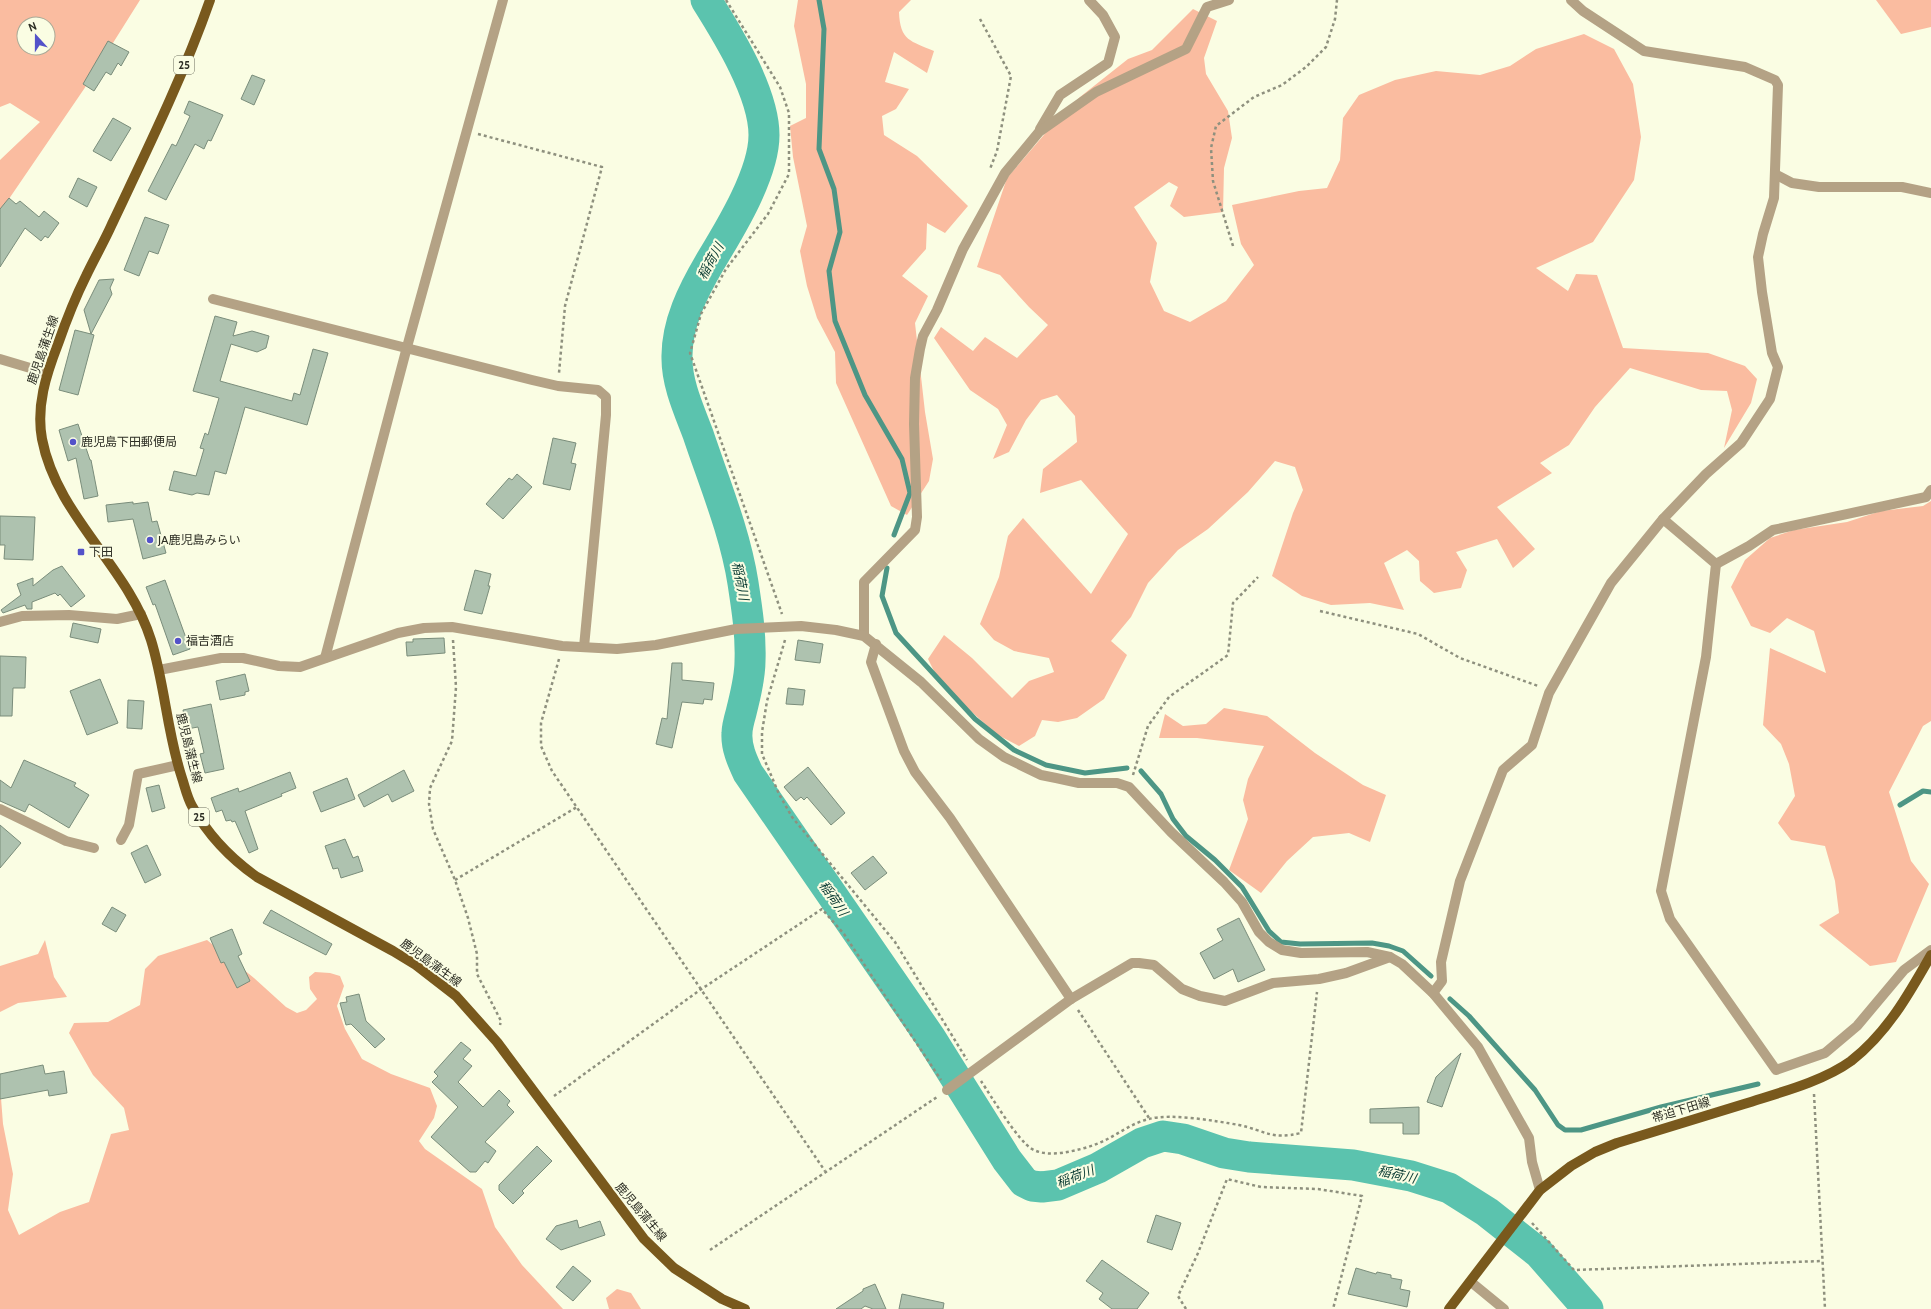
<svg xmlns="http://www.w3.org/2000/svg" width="1931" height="1309" font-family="Cabin,'Noto Sans JP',sans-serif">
  <rect width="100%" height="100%" fill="#fafde3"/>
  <g fill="#fabca0" fill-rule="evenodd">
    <path d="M0,0h140l-56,89 -84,123v-52l40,-38 -30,-19 -10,4zM24,24h24v24h-24z"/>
    <path d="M798,0h113l-12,12c1,29 12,29 35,39l-7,22 -33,-21 -9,30 24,7 -13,20 -14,7 2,19 33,21 51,50 -23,27 -18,-10 -1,26 -24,27 26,20 -13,27 10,89 8,47 -4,22 -22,34 -16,-9 -55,-123 -1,-31 -18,-34 -10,-32 -7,-35 7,-25 -14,-69 -3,-31 16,-8v-34l-12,-58z"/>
    <path d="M1876,0h55v27l-30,7z"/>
    <path d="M1193,9l24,12 -13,37 2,16 22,37 4,27 -8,30 -1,44 -39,5 -14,-11 8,-19 -9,-5 -35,25 23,36 -7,39 14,29 26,11 36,-21 28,-36 -13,-21 -9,-39 67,-14 28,-3 13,-28 3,-42 16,-23 36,-15 41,-9 44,4 30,-9 26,-17 48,-15 30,15 19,35 8,53 -7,43 -41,62 -57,26 32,23 8,-17 21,1 26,73 85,5 37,13 12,13 -6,24 -27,45 8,-38 -5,-19 -26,-1 -71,-22 -35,39 -26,38 -29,18 12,10 -55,34 38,42 -22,19 -16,-29 -41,13 11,18 -6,18 -27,5 -14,-12 -1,-20 -12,-11 -23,13 20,47 -34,-7 -39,2 -29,-9 -30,-20 21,-63 10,-23 -8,-23 -20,-6 -27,31 -40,37 -30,21 -30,33 -17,34 -20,24 16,14 -23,44 -27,19 -19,4 -16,-2 -7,16 -16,10 -23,-12 -56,-51 -12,-24 16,-24 28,23 40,40 17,-17 25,-9 -5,-14 -35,-7 -20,-11 -14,-16 19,-47 9,-41 15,-18 68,76 37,-60 -47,-54 -41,13 3,-24 34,-27 -2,-26 -18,-21 -16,5 -15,20 -17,32 -16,7 14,-34 -9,-16 -28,-19 -36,-52 7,-11 32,24 12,-14 32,21 31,-33 -19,-18 -29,-32 -23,-8 30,-89 48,-56 25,-25 48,-38 24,-9z"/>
    <path d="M1931,501v220l-8,5 -34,66 22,69 18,23 -33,78 -26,4 -51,-41 20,-12 -4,-32 -10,-35 -34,-6 -13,-17 17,-27 -6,-32 -8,-20 -18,-19 7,-77 56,25 -12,-42 -27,-13 -17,15 -19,-7 -20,-39 14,-27 25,-22 24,-8 53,-8 34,-11 42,-5z"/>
    <path d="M1224,708l43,8 48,37 48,32 23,10 -16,47 -21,-9 -36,4 -26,24 -26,32 -32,-23 19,-51 -5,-19 5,-21 16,-33 -67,-8h-38l6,-24 18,12 23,-2z"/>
    <path d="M45,940l9,37 13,20 -49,6 -18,9v-46l38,-12z"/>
    <path d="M207,940l47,38 32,29 11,6 9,-3 11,-11 -7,-10 -1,-12 6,-5 15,1 10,3 4,10 -7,20 8,23 17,30 29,15 39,14 7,18 -3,12 -15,23 6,8 57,40 13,38 27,38 41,44h-563v-224l3,39 10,50 -5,36 11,25 41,-23 29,-10 22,-68 18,-4 -5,-22 -31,-33 -24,-42 5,-10 34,-1 32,-17 5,-36 13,-13z"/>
    <path d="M617,1289l14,4 10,16h-32l-3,-11z"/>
  </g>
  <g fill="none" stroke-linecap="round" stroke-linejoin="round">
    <g stroke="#4d9685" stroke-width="5">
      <path d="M819,0l5,29 -5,120 15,40 6,43 -11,39 6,50 30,74 37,64 8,34 -16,42"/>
      <path d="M887,568l-5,28 14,37 79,86 39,31 32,15 39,8 42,-5"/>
      <path d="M1141,771l20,23 12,25 13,17 29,24 27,27 27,44 12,11 19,2 72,-1 17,3 14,5 28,25"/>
      <path d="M1900,805l23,-14 8,1"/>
      <path d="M1450,999l19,17 66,74 23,35 7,5h16l80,-23 97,-23"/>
    </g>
    <path stroke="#5bc3ae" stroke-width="31" d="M706,0c22,35 58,93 58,135 0,39 -34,94 -54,127 -17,29 -34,62 -33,97 0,25 12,51 21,75 16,48 37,98 45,149 4,26 8,52 7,78 0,18 -5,35 -9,52 -2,7 -4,14 -4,20 -1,14 5,27 11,40l182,264 77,123 17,22 8,4 10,1 16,-2 40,-17 44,-25 21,-7 20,3 41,14 25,4 104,8 58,11 38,12 38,24 52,41 49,56"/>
  </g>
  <g fill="#aec2af" stroke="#7a8d7b">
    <path d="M108,41l21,11 -8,14 -3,-3 -7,12 -5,-3 -12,19 -11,-7z"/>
    <path d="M252,75l13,5 -11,25 -13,-6z"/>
    <path d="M189,101l34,14 -12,26 -3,-1 -4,9 -9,-5 -29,56 -18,-9 24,-47 4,2 14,-30 -6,-3z"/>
    <path d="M113,118l18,10 -20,33 -18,-10z"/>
    <path d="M78,178l19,9 -10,20 -18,-10z"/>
    <path d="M9,198l7,6 4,-3 19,16 5,-6 15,12 -11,15 -3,-2 -4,5 -16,-13 -25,39v-58z"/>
    <path d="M145,217l24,8 -11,29 -9,-3 -10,25 -15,-6z"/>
    <path d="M114,279l-4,9 2,6 -21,40 3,1 -16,60 -19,-5 16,-60 16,4 -7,-24 15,-30z"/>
    <path d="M215,316l22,6 -4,14 19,-5 17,5 -3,12 -9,4 -26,-8 -11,37 72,20 2,-8 6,2 13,-46 15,4 -21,72 -62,-18 -19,67 -11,-3 -6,24 -12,-2 -5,2 -23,-5 5,-19 22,5 8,-27 -4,-1 5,-15 3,2 11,-37 -26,-7z"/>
    <path d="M78,424l12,36h1l7,36 -14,3 -8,-41 -8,3 -9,-31z"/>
    <path d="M553,438l23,5 -5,20 5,1 -6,26 -27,-6z"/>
    <path d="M517,474l15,13 -29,32 -17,-15 23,-26 3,2z"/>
    <path d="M133,502v2l15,-2 4,20 5,-1 9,32 -23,6 -10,-40 -25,3 -2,-17z"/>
    <path d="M0,516l35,1 -2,43 -29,-1 1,-14h-5z"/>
    <path d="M62,566l23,30 -14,11 -11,-13 -2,2 -3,-3 -23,9v7h-5l-2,-4 -22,8 -2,-3 20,-15 -4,-11 16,-6v8l20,-16z"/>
    <path d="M475,570l16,4 -3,12h2l-8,28 -18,-4z"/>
    <path d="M165,580l25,69 -17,6 -18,-51 -2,1 -7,-18z"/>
    <path d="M73,623l28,6 -3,14 -28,-6z"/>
    <path d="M444,638l1,15 -38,3 -1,-14h7v-3z"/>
    <path d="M798,640l25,4 -3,19 -25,-3z"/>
    <path d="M0,656l26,1 -1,31h-12l-1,28h-12z"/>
    <path d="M672,663h10v17l32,3 -2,17 -8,-1 -1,5 -21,-2 -10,46 -16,-4 6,-26 5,1z"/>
    <path d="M245,674l4,17 -4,1v3l-25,5 -4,-19z"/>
    <path d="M100,679l18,44 -31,12 -17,-44z"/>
    <path d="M788,688l17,2 -2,15 -17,-1z"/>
    <path d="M128,700l16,1 -2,28 -15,-1z"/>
    <path d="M211,704l13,65 -19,4 -5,-19 4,-1 -6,-26 -11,2 -4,-19z"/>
    <path d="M24,760l52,23 -2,3 15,9 -20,33 -40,-24 -4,8 -25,-11v-21l11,8z"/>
    <path d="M808,767l37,46 -14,12 -24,-28 -3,3 -3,-3 -5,4 -12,-14z"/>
    <path d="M404,770l10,21 -22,11 -4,-8 -24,13 -6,-12z"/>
    <path d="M290,772l6,16 -15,6 1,2 -37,15 13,38 -9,4 -14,-32 -3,1 -1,-2 -5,1 -4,-11 -6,2 -5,-14 27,-10 1,4z"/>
    <path d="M347,778l8,21 -34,13 -8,-20z"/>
    <path d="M159,785l6,23 -13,4 -6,-24z"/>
    <path d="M0,825l21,18 -21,25z"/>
    <path d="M345,839l8,19 5,-2 5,15 -22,7 -3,-10 -5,1 -8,-23z"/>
    <path d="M147,845l14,30 -16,8 -14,-30z"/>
    <path d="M873,856l14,17 -22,17 -14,-17z"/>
    <path d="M112,907l14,8 -10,17 -14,-8z"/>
    <path d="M271,910l61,34 -6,11 -63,-32z"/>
    <path d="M1239,918l26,52 -27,12 -5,-13 -19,10 -14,-26 23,-13 -6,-11z"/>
    <path d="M232,929l10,25 -4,2 12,25 -13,7 -13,-26 -3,1 -11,-25z"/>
    <path d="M359,994l7,27 19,18 -10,9 -24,-24 -5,1 -6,-22 7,-1 -1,-5z"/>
    <path d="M461,1042l10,8 -8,9 9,7 -14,16 25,25 16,-17 11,11 -3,4 7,7 -29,30 11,9 -8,12 -3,-2 -9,11h-6l-39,-35 27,-30 -26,-25 6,-6 -4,-4z"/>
    <path d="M1461,1053l-19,54 -15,-5 9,-25z"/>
    <path d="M43,1065l2,9 19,-3 3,22 -18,3 -1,-6 -48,9v-25z"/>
    <path d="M1419,1107v27h-16v-11h-33v-14z"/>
    <path d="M537,1146l15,15 -30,30 2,2 -11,11 -14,-14v-5z"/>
    <path d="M1156,1215l25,8 -9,27 -25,-8z"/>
    <path d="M577,1220l2,8 21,-7 5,14 -44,15 -15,-11 10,-13z"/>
    <path d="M1102,1260l47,33 -12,16h-25l-13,-10 4,-6 -17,-12z"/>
    <path d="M573,1266l18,15 -18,20 -17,-14z"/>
    <path d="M1356,1268l20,6 1,-2 14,3v3l11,2 -2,9 10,2 -3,16 -59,-13z"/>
    <path d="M875,1284l11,25h-13l-8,-3 -4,3h-25l27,-18v-2z"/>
    <path d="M902,1294l42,9 -1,6h-44z"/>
  </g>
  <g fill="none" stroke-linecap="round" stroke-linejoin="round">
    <g stroke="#8e907e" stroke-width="2.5" stroke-dasharray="3 3" stroke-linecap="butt">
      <path d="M726,0l54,87 9,26v61l-21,40 -42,55 -25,45 -11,39 92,261"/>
      <path d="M980,19l31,57 -14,75 -7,18"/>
      <path d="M478,134l124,33 -37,139 -6,67"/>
      <path d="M1233,246l-20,-65 -2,-33 5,-22 38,-29 28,-12 24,-18 20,-20 9,-28 2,-19"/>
      <path d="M1320,611l98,23 42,24 78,28"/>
      <path d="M453,640l3,47 -4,54 -22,47 -1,16 4,25 22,51 13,38 9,36v20l24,47 -1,4"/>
      <path d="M785,640l-18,61 -5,31v22l17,40 13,23 103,125 72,118"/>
      <path d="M559,659l-18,64v23l11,25 273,400"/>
      <path d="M1133,775l15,-49 21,-29 59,-42 5,-52 25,-26"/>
      <path d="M455,880l122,-73"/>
      <path d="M1078,1010l71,108"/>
      <path d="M981,1081c10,15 37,60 51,68 9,5 19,5 29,4 13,-2 26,-5 38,-10 17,-7 32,-20 50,-24 22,-6 67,2 90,6 27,6 32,15 62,8l16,-141"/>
      <path d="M1814,1094l11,215"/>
      <path d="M554,1096l146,-106 122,-81 22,25 97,146"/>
      <path d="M1532,1223l42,47 248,-9"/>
      <path d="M710,1250l227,-153"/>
      <path d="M1186,1309l-8,-13 20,-43 29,-74 34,8 57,2 44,7 -29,113"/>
    </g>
    <g stroke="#b4a285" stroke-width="10">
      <path d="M1040,129l20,-34 48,-32 7,-26 -12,-22 -14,-15"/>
      <path d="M1775,174l17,9 27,4h83l29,6"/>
      <path d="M213,299l319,81 26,6 40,4 8,7v18l-22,232"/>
      <path d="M0,359l47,14"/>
      <path d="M1663,519l53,45 -10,93 -45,234 9,28 106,151 49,-17 32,-27 47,-56 27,-20"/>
      <path d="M1716,564l33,-18 24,-16 153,-33 5,-7"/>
      <path d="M0,622l22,-6 47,-1 48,4 24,-5"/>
      <path d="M864,636v-54l51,-52 2,-13 -3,-93 1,-46 5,-29 3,-13 14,-26 26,-61 42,-76 34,-41 57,-40 90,-43 21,-42 22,-7"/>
      <path d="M876,644l-5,18 33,89 11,21 35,46 121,181"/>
      <path d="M325,658l82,-311 96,-347"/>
      <path d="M159,670l62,-12h22l36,8 21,1 98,-34 26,-5 28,-1 110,19 55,3 39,-4 80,-16 65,-3 35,4 28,6 57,46 58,57 25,18 37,18 15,3 23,5h38l12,4 42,45 53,50 18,20 17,30 10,10 13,8 19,3 66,-1 23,5 12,7 31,29 45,54 51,91 3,24 8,28"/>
      <path d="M0,809l66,32 28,7"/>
      <path d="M121,840l8,-15 9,-51 40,-9"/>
      <path d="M1433,993l9,-12 -1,-19 19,-81 43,-111 29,-25 17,-52 62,-110 52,-64 43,-45 35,-31 29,-44 8,-32 -6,-14 -10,-61 -4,-35 5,-23 11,-36 4,-113 -3,-5 -30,-13 -101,-16 -61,-40 -12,-11"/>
      <path d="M947,1090l124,-91 61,-36h7l15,2 28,24 18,7 25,5 48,-18 46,-4 27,-6 44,-16"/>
      <path d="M1471,1282l33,27"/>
    </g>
    <g stroke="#79591d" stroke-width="10">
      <path d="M210,0c-27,77 -63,150 -98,224 -8,18 -18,35 -26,52 -11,22 -20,45 -28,68 -12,31 -22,62 -16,95 15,78 86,127 109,201 14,45 16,93 31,138 3,9 5,19 10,28 16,29 38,52 65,71l136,74 23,14 40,31 41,46 147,197 30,29 48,31 23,10"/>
      <path d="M1449,1309l91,-119 31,-24 24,-14 22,-9c42,-13 85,-26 127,-39 34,-11 78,-22 107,-43 36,-28 58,-67 80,-106"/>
    </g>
  </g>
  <g fill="#5352c9" stroke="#fafde3" stroke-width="1.5">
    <circle cx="73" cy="442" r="4"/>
    <circle cx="150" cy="540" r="4"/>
    <rect x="77" y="548" width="8" height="8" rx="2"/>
    <circle cx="178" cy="641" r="4"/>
  </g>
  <g text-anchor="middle" stroke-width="4" stroke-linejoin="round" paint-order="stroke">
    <g fill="#fafde3" stroke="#6a6c5d" stroke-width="1">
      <rect x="174" y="56" width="20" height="18" rx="3"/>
      <rect x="189" y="808" width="20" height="18" rx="3"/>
    </g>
    <g font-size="11" font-weight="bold" fill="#2d2e24">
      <text x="184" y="69">25</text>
      <text x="199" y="821">25</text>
    </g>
    <g font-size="12" fill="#2d2e24" stroke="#fafde3">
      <text transform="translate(43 350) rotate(-71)" y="4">鹿児島蒲生線</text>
      <text transform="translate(189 748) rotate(76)" y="4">鹿児島蒲生線</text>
      <text transform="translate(431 963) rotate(36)" y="4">鹿児島蒲生線</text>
      <text transform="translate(1681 1110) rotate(-17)" y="4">帯迫下田線</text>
      <text transform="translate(641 1212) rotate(50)" y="4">鹿児島蒲生線</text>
    </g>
    <g font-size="12" fill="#2d2e24" stroke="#fafde3" text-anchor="start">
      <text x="81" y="446">鹿児島下田郵便局</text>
      <text x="158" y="544">JA鹿児島みらい</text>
      <text x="89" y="556">下田</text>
      <text x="186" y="645">福吉酒店</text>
    </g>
    <g font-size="13" font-style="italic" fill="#093a32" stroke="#fafde3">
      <text transform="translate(710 261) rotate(-61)" y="5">稲荷川</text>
      <text transform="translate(741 581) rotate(79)" y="5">稲荷川</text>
      <text transform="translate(834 898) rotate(55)" y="5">稲荷川</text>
      <text transform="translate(1397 1174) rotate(13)" y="5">稲荷川</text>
      <text transform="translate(1075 1176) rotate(-21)" y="5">稲荷川</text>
    </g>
  </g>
  <g transform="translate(36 36) rotate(339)"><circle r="19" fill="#fafde3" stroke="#a8aa97"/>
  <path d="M0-3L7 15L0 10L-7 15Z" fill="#5352c9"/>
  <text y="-6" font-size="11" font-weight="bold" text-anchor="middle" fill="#2d2e24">N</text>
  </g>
</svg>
